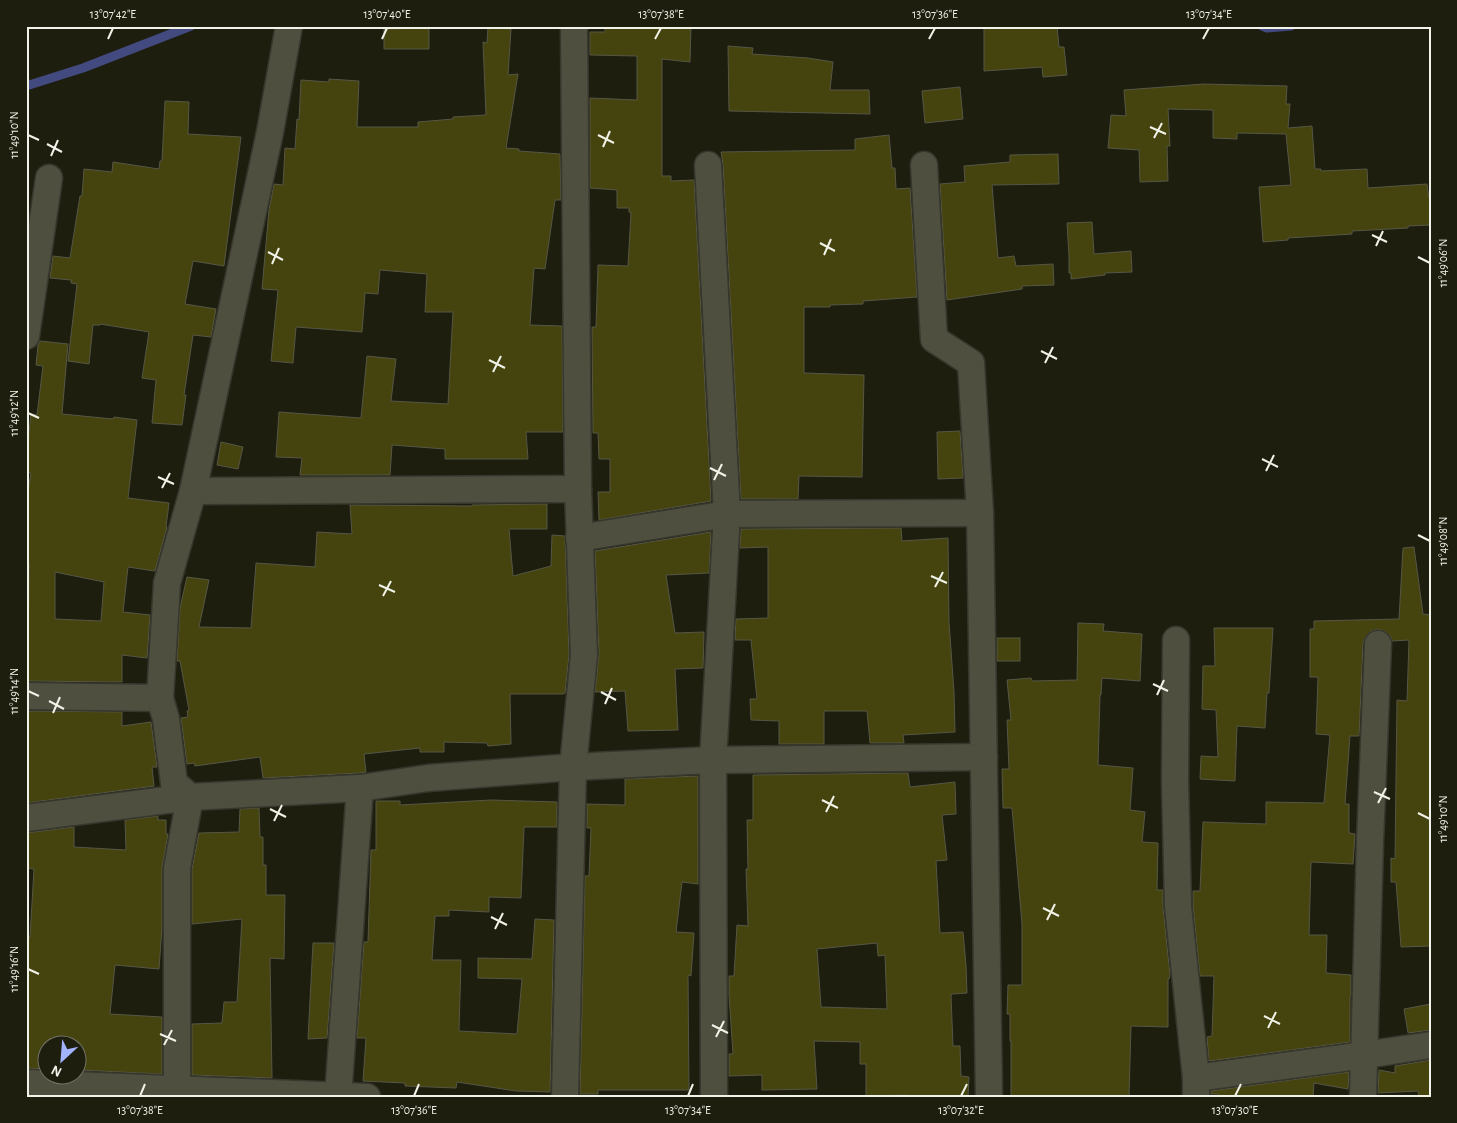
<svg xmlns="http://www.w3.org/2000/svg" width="1457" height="1123" font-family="'Alegreya Sans',sans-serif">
  <rect width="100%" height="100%" fill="#1e1e0f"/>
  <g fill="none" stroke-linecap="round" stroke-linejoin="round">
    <g stroke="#424a80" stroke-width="9">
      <path d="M1262,26l5,2 24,-2"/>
      <path d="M26,86l57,-18 108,-42"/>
    </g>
  </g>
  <g fill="#45440f" stroke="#565645" fill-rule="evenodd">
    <path d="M605,26h86l-1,36 -28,-3v117h9v5l23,-1 17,321 -112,19 -1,-28h12v-33h-11l-1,-26h-5l-1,-106h4l2,-62 30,1 3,-54h-2v-4h-12v-18l-27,-2v-90l47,2v-44l-47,-1v-23h15z"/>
    <path d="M984,26h73l2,21h5l3,28 -24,2 -1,-10 -58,4z"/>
    <path d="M488,27l23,2 -3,46 10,-1 -12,74 13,1v2l41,3 1,46h-6l-10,69 -11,-1 -4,57 32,1 1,106h-37l2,27h-83v-10l-53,-4 -2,30h-90l2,-17 -26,-1 3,-45 82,6 6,-62 29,3 -5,42 57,3 5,-92h-28l2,-38 -47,-4 -2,24 -13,-1 -3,39 -66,-5 -3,36 -22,-2 7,-71 -16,-1 7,-79 5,-26 9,1 2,-37 10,1 2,-30 2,1 2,-40 28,2v-3l30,2 -2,46h61v-5l35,-3v-2l33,-2 -3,-73 4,1z"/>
    <path d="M429,28v21h-45v-20z"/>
    <path d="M728,46l25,2 -1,6 56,4 25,4 -3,28h39l1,24 -141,-3z"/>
    <path d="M1204,84l83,2 -1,18h4l-2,24 24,-2 3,43h6v2l46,-2 1,19 59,-4 2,14h2v27l-23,1v2l-56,3v3l-64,4v2l-25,2 -4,-55 32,-2 -5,-51 -49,-1v6l-24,-1v-28l-45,-1 2,37h-3l1,35 -28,1 -1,-32 -31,-2 3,-33 15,1 -2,-26z"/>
    <path d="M960,87l3,32 -38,4 -3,-32z"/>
    <path d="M165,101l24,1 -1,32 53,3 -17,129 -31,-5 -8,43 31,5 -5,28 -18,-2 -9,60h2l-4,30 -30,-2 4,-43 -14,-2 7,-46 -49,-8v1h-7l-4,39 -21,-3 9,-77 -6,-1v-3l-21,-2 3,-22 17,2 10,-62h2l2,-27 28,3 1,-10 46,7 1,-8h2z"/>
    <path d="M889,135l3,33h3l1,21 14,-1 7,109 -54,4v3l-33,1v2h-26v66l60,2 -2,102 -63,-1 -1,23h-57l-18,-335 -2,-12 134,-2v-11z"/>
    <path d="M1058,154l1,30 -67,1 6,73 16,-2 2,10 37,-2 1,21 -32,1v3l-75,11 -7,-116 25,-2 -1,-16 46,-4v-7z"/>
    <path d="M1092,222l2,32 37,-3 1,21 -27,1v2l-34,4v-6h-2v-17l-2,-33z"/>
    <path d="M40,341l28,3 -6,70 51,5 1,-2 23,3 -9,78 41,5 -3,24h1l-12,44 -27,-4 -5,45 27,3 -3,43 -25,-3v27l-96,-1v-21h2l1,-97h-3v-60l5,-30 -5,-1v-13l5,-45 6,1 6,-49 -7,-1 2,-20zM55,572l49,10 -3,39 -46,-2z"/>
    <path d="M960,431l3,47 -25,1 -1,-47z"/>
    <path d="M221,442l22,5 -5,22 -21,-4z"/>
    <path d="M547,504v25h-38l4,47 38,-10 1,-31 13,1 4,119 -4,38 -2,1h-53l1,50 -23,2 -1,-3 -43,-1v10h-24v-4l-56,6 2,18 -7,1 -96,5 -3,-21 -65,9 -1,-3 -7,1 -6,-46 7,-1 -1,-6 2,-1 -9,-49h-3l3,-53 7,-31 22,3 -10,47 52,1 5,-65 59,4 2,-35 35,2 -2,-29 122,1v-1z"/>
    <path d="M901,528l1,13 46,-3 1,84 5,70 1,40 -52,3 1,8h-34l-3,-32h-43v33h-45v-23l-28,-1 -1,-21h7l-6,-59h-16l1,-21 32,-1v-71l-28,1 1,-19z"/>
    <path d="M711,532l-2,41 -43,2 9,58 29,-1 -1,36 -28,1 3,61 -50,1 -3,-40 -30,1 4,-38 -4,-103z"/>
    <path d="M1414,547l9,67 8,1v331l-30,1 -5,-65h-5v-24l4,1 2,-159 10,1 2,-61 -17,1 -1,-4 -5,-5 -8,-3 -7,2 -5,5 -3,7 -4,93h-9l-5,68h4v29l6,1 -2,30 -42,-2 -2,73h18l-1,38 25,2v21h-1v46l-141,19 -2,-24 5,-1 2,-60h-14l-7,-71v-14h7l3,-69 63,2v-22l58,1 6,-68 -14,-1 2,-57h-8v-48h4v-8l85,-2 4,-71z"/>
    <path d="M1078,623l26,1 -1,7 39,3 -2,47 -38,-3 -1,17h-1l-2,70 35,3 -3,42 15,2 -3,30 16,1 -1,47h6v17l7,68 -1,4h-1v48l-37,-1 -2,70 -118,1v-56h-1v-27h-3l1,-29h14v-61l-10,-116h-9l-1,-39h7l-2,-49h4l-4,-40 24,-2 1,3 45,-1z"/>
    <path d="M1214,628h59l-4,65h-2l-2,35 -28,-2 -2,55 -35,-2 1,-23 17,1 -2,-47 -14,-1 1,-43h12z"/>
    <rect x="997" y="638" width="23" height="23"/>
    <path d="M28,711l94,1v14l29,-4 6,45h-5l2,19 -128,17v-68z"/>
    <path d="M908,773l2,14 45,-5 1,32 -14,1 5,45 -11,1 4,72 23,-1 3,33 1,28 -15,1 -1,1 2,51h7l1,30 8,1 -1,20h-60v-2l-42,1v-32h-6v-22l-46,-1 3,48 -55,1v-15l-33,1v-22h4l-4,-59v-19h5l3,-51 11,1 -2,-57h2l-1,-49h6v-45zM877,943l1,13 7,-1 2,54 -66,-2 -4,-58z"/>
    <path d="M698,776v108l-16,-2 -6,50 18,1 -3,43 -3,-1 1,115h-91v4h-18l5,-218h4l2,-48h-4v-24l38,1v-26z"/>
    <path d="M491,800l66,2v25h-33l-3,71 -32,-1v15l-40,-2v6h-14l-3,44h29l-2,71 58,3 5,-55 -44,-1v-20l54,1 3,-40 19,1 -4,172 -34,-1 -59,-9 -1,6 -51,-2v-3l-42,-2 3,-43h-9l7,-96h4l3,-92h5v-49h24v4z"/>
    <path d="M259,808l1,29h3v28h3v30h19l-1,64 -14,-1 2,120 -80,-3v-51l30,-1 2,-21h13l5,-83 -50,5v-55l7,-36 40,-1 1,-23z"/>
    <path d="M158,816v4h8v14h2l-6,34v60l-3,41 -44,-4 -5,49 52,3v57l-84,-4v-24h-30v23l-22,-1v-131h4l4,-68 -8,-1v-35l48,-6v20l52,3 -1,-30z"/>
    <path d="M313,943h21l-7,95 -19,1z"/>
    <path d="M1431,1004v26l-23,3 -4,-24z"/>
    <path d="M1431,1060v36l-12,1 -1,-6 -40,2 1,-23 16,3v-7z"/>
    <path d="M1349,1072l-1,17 -34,-6 -1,14h-95v-3h-7v-3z"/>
  </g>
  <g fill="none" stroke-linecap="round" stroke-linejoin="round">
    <g stroke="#37372e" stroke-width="29">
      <g id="minor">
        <path d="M708,165l19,349 -14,246 1,337"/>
        <path d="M924,165l10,174 37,24 9,150 9,584"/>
        <path d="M26,336l23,-158"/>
        <path d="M193,491l385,-2"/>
        <path d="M579,538l148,-24 253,-1"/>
        <path d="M1176,640l-1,142 3,124 18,172v19"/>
        <path d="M26,696l134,2"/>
        <path d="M26,818l164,-21 170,-9 68,-10 145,-11 140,-7 271,-3"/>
        <path d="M1196,1078l169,-23 66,-10"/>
        <path d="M26,1083l341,14"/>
        <path d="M177,1097v-229l13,-71 -16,-14 -8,-64 -6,-21 7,-115 26,-92 77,-359 19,-106"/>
        <path d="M338,1097l22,-309"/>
        <path d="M565,1097l8,-330 11,-112 -6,-166 -4,-463"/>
        <path d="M1363,1097l7,-255 8,-198"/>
      </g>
    </g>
    <use href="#minor" stroke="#4e4f3e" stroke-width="26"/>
  </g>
  <path fill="none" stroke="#f1f2e8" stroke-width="2" d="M108,39l5,-11M382,39l5,-11M655,39l6,-11M929,39l6,-11M1203,39l6,-11M1150,127l16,7M28,135l11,5M598,135l16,8M1154,138l8,-15M47,144l15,8M603,147l7,-16M51,156l7,-16M1372,235l15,7M820,243l15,8M1376,246l7,-15M268,252l15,8M824,255l7,-16M1418,257l12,6M272,264l7,-16M1041,351l16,8M489,360l16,8M1045,363l8,-16M493,372l8,-16M28,413l11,5M1262,459l16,8M710,468l16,8M1266,471l8,-16M158,477l16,7M714,480l8,-16M162,488l8,-15M1418,535l12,6M931,576l16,7M379,585l16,7M935,587l8,-15M383,596l8,-15M1153,684l15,7M28,691l11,5M601,692l15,8M1157,695l7,-15M49,701l15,8M605,704l7,-16M53,713l7,-16M1374,792l16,7M822,800l16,8M1378,803l8,-15M270,809l16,8M826,812l8,-16M1418,813l12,6M274,821l8,-16M1043,908l16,8M491,917l16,8M1047,920l8,-16M495,929l8,-16M28,969l11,5M1264,1016l16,8M712,1025l16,8M1268,1028l8,-16M160,1034l16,7M716,1037l8,-16M164,1045l8,-15M140,1096l5,-12M414,1096l5,-12M688,1096l5,-12M961,1096l6,-12M1235,1096l6,-12"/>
  <rect width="1457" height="1123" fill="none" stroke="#1e1e0f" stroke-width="55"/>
  <g transform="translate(62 1060) rotate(206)"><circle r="24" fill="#1e1e0f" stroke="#727366"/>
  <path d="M0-4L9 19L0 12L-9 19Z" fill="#a3b2fd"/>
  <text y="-8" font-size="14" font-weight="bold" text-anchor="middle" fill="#f1f2e8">N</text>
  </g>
  <rect x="28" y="28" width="1402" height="1068" fill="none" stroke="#f1f2e8" stroke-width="2"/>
  <g font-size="12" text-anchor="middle" fill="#f1f2e8">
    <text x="113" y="18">13°07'42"E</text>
    <text x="387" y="18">13°07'40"E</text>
    <text x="661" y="18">13°07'38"E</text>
    <text x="935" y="18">13°07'36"E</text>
    <text x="1209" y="18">13°07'34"E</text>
    <text transform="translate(14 135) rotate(-90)" y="4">11°49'10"N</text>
    <text transform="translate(1443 263) rotate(-90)" y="4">11°49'06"N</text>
    <text transform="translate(14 413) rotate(-90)" y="4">11°49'12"N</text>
    <text transform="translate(1443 541) rotate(-90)" y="4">11°49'08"N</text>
    <text transform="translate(14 691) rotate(-90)" y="4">11°49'14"N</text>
    <text transform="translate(1443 819) rotate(-90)" y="4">11°49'10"N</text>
    <text transform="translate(14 969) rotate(-90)" y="4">11°49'16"N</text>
    <text x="140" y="1114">13°07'38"E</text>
    <text x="414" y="1114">13°07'36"E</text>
    <text x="688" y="1114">13°07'34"E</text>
    <text x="961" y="1114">13°07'32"E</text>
    <text x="1235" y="1114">13°07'30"E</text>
  </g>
</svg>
